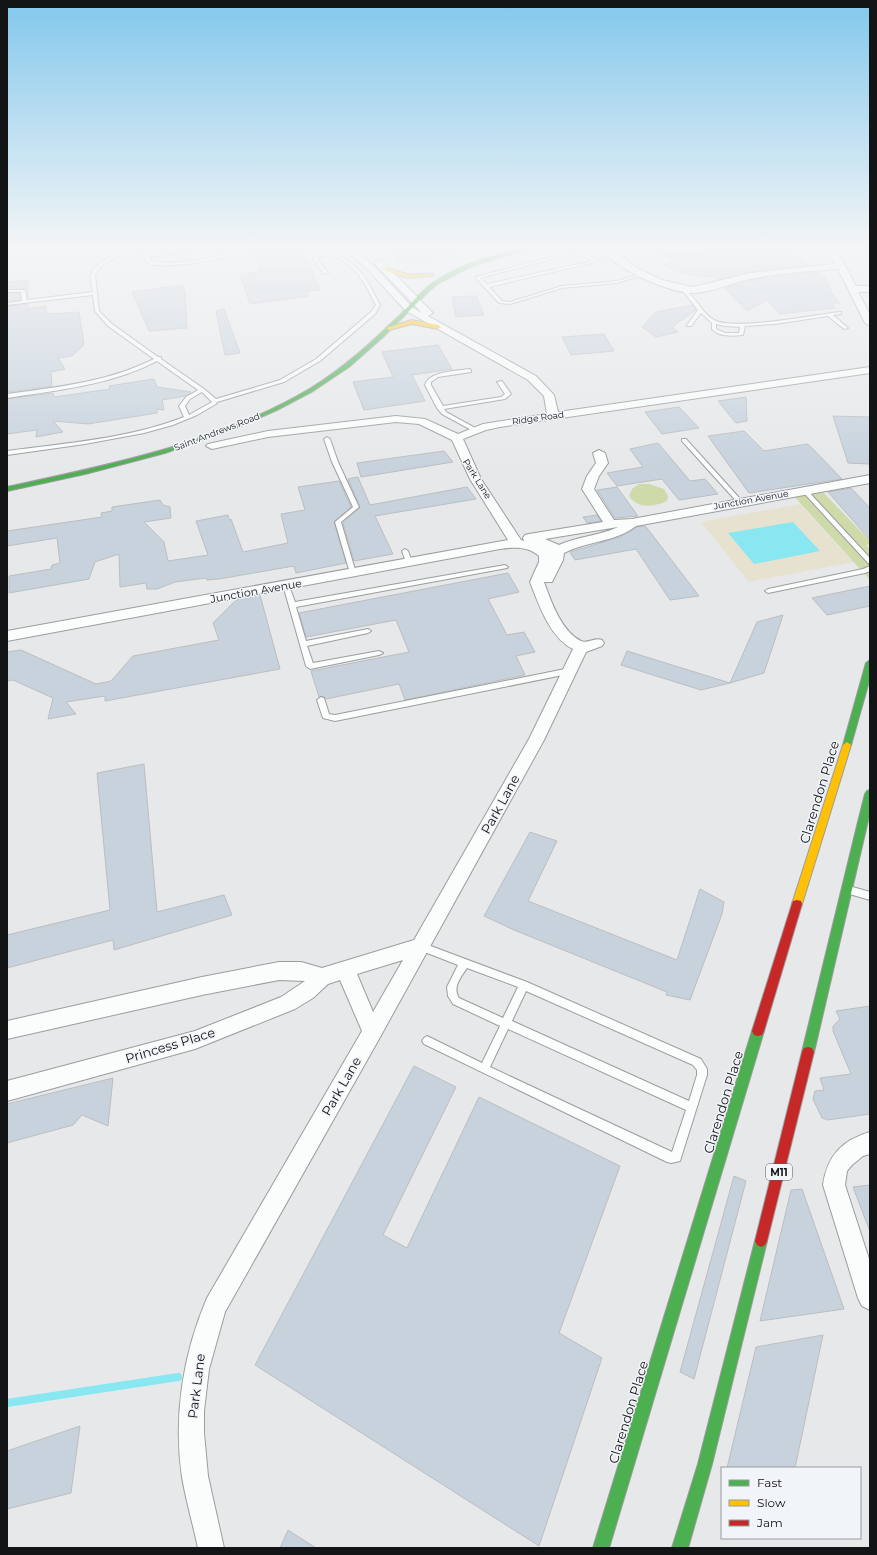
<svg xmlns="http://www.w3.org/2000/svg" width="877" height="1555" font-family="Montserrat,sans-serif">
  <rect width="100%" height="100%" fill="#e6e8ea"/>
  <g fill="#cedaaa">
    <path d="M639,484h10l15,5 4,7 -1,5c-13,6 -29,8 -38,-5l3,-7z"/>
    <path d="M820,489l50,52v3l-4,1 4,4v31l-78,-86z"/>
  </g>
  <path fill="#e7e2cf" d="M800,504l53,58 -104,20 -48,-60z"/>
  <path fill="#89e7f2" d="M793,522l27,29 -66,13 -26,-31z"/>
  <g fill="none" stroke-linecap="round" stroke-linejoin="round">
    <path stroke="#89e7f2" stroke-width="8" d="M7,1403l171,-26"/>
  </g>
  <g fill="#c7d2dd" stroke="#bcbec0">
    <path d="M250,249h53l17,41 -14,1 3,5 -59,8 -10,-30 21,-3z"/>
    <path d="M390,249h61v10l-51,4z"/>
    <path d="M707,249h79l21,16 -57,7 -34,8 -3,-3 -22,-2 -10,-2 -17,-8 11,-5 -20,-9 42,2z"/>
    <path d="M816,272l4,4h5l7,18 8,9 -9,1 4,4 -55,6 -13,-14 -20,11 -23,-23 37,-10z"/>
    <path d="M28,280v17l-2,-8 -19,-1v-6z"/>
    <path d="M182,285l3,6 2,37 -38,3 -17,-39z"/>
    <path d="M7,294h13v6l-13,1z"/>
    <path d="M476,296l8,19 -28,2 -4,-20z"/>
    <path d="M28,304v5l18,-3v8l33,-2 5,33 -12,11 -14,2 7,11 -14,3 1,14 -45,6v-86z"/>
    <path d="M692,305l4,5 -24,17 6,5 -22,5 -14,-10 14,-15z"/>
    <path d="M224,309l16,44 -15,2 -9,-44z"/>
    <path d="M604,334l10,17 -43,4 -9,-18z"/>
    <path d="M438,345l14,24 -40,6 13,26 -61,9 -11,-28 40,-5 -11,-25z"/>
    <path d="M154,379l3,8 34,5 -6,4 -23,4 2,10 -7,-1v4l-69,11 -35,-3 10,11 -27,5 1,-7 -30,4v-35l46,-6 1,4 56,-8 -1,-3z"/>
    <path d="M746,397l1,24 -11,2 -18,-22z"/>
    <path d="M679,407l20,21 -37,6 -17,-22z"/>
    <path d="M833,416l37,1v47l-22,-1z"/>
    <path d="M744,431l20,20 44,-7 34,35 -93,14 -41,-57z"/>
    <path d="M658,443l32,38 15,-2 13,15 -39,6 -17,-21 -45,7 -10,-13 36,-6 -13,-18z"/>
    <path d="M444,451l9,11 -92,15 -4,-14z"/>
    <path d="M358,477l12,28 97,-18 9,12 -101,17 18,38 -39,7 -11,-38 17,-16 -12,-28z"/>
    <path d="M339,481l12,26 -17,15 12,41 -50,10 -2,-7 -75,13 -12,1 -1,-2 -31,4 -18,7h-10l-1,-6 -26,4 -1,-33 -24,8 -6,17 -80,14v-17l42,-7 1,-4 8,-2 -3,-25 -50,8v-15l95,-14 -1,-4 11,-2v-4l48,-7 3,5 7,2 1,11 -27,4 20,20 4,19 40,-6 -12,-34 32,-6 1,5 2,-1 12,33 45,-9 -7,-29 24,-4 -7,-23z"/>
    <path d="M617,487l21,29 -23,2 -18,-28z"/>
    <path d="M851,488l19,20v32l-42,-48z"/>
    <path d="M597,515l4,6 -14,2 -4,-6z"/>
    <path d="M645,526l2,2 52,68 -29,4 -34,-51 -61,11 -5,-8 50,-15 17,-10z"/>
    <path d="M508,573l11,19 -31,7 19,36 17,-3 11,20 -19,4 9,19 -120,25 -6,-16 -73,15 -2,-2h-5l-8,-26 98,-19 -13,-32 -90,17 -7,-24z"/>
    <path d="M870,586v20l-43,9 -15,-17z"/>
    <path d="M260,595l20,74 -175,32v-5l-39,6 10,12 -28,5 5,-21 -40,-18 -6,1v-29l14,-2 75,34 15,-3 22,-25 86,-16 -6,-17 23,-23z"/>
    <path d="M783,615l-19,58 -34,10 27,-61z"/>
    <path d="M627,651l103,32 -29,7 -80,-25z"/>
    <path d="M144,764l13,148 67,-17 8,20 -118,35 -1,-10 -106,28v-33l103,-25 -13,-137z"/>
    <path d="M530,832l27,9 -29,60 149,59 23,-71 24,13 -2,12 -32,86 -24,-5 1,-3 -153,-62 -30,-14z"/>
    <path d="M870,1006v108l-42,6 -6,-2 -9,-19 2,-8 9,-1 -4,-12 31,-4 -18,-43v-5l7,-7 -4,-8z"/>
    <path d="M414,1066l42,21 -73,148 24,13 72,-151 141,69 -61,167 43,25 -63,188 -284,-181z"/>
    <path d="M113,1078l-5,48 -26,-11 -9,10 -66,18v-39z"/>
    <path d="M734,1176l12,5 -52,198 -14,-7z"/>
    <path d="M870,1185v44h-1l-16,-42z"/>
    <path d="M802,1189l42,120 -84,12 31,-131z"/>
    <path d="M823,1335l-28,133h-68l29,-121z"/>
    <path d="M80,1426l-9,67 -64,16v-58z"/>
    <path d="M288,1530l28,18h-36z"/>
  </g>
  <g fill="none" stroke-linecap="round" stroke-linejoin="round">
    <g stroke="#9b9d9e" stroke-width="2">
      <g id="lane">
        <path d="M132,249h7c-14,7 -35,9 -44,26l4,36 13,13 46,33h3v2l43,30 12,10 64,-19 36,-21 55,-47 5,-7c-5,-8 -8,-17 -14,-25 -8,-13 -29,-31 -45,-22l11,15 -4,1 -11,-16c17,-14 42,5 52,20 6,8 10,18 15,27l-5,9 -55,47 -36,21 -67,20 -1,2 -19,11 -24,10 -29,8 -59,11 -78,11v-4c59,-8 121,-12 177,-34l-5,-11 7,-9 12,-7 -41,-29c-46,24 -98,29 -150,37v-4c51,-7 101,-12 147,-35l-46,-33 -13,-15 -2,-16 -86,10v-2l15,-2 -1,-9h-14v-2h18l2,10 66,-8c-1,-5 -3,-11 -2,-16 1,-13 30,-25 41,-27zM202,392l10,10 -23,13 -4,-9 5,-7z"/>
        <path d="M143,249h4l2,6 52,-6h12l-2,1 -62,7 1,3c15,7 62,-1 78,-7l-1,-2 -3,-2h7l1,5c-11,7 -62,13 -77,11 -3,0 -6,-2 -9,-3z"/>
        <path d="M569,253l17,1 11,6 18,-4 2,1 -128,30 13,14 8,1 52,-16 55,-5 27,-8 2,1 -29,9 -55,5 -52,16 -11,-1 -24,-26zM569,255l14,1 9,5 -105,23 -7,-6z"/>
        <path d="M683,288c12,7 18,25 31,32 20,11 100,-5 125,-8h2v2l-8,1 15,13 -4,1 -16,-13 -53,8 -30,2 -2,9c-11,1 -24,2 -31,-6v-6l-11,-10 -10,13h-4v-1l11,-15 -17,-21zM716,324l9,2 15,1 -1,6h-14l-9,-4z"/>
        <path d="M469,369l2,1v2l-33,5 -7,5v3l12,21 58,-9 4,-3 -8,-12 5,-1 9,13 -6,5 -61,10 2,3 31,17 1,1 -3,2 -33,-18 -5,-6 -12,-23c4,-14 32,-14 44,-16z"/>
        <path d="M327,437l3,2 8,23 21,45 -18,15 15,51 -3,2 -3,-2 -15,-51 18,-15 -21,-45 -8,-23z"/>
        <path d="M682,439h4l56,62v2h-4l-56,-62z"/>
        <path d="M805,489l2,1 63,68v6l-2,-1 -65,-71 -1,-1z"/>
        <path d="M405,549l3,2 4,11 -1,1h-4l-1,-1 -4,-11z"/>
        <path d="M505,565l3,2 -1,1 -211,39 10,34 62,-12 3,2 -3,2 -61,13 6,17 66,-12 4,2 -4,2 -69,14 -4,-3 -23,-81 3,-2h2l7,19z"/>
        <path d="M870,566v5l-5,2 -97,20 -3,-2 3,-2 95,-20z"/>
        <path d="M570,668l3,1 1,2 -1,2 -238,48 -12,-3 -6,-18 4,-3 3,1 5,16 6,1z"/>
        <path d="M849,886l21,6v8l-24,-7 -1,-3 1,-3z"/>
        <path d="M420,942l107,40 174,77 6,10v6l-27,86 -9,2 -4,-1 -243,-118 -2,-3 2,-3 3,-2 55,27 18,-37 -47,-22 -5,-8 -1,-9 11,-22 -41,-16 -2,-3 2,-3zM467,968l51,19 -15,31 -44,-20c-7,-11 2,-21 8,-30zM526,991l167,74 4,5v5l-8,26 -177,-80zM508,1029l178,81 -14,42 -182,-85z"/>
      </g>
    </g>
    <g stroke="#9b9d9e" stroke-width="2">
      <g id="street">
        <path d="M345,249h9l20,17 38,41 10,6 -47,-49v-4h6l50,51 2,2 -5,3 108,60 18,19 4,17 312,-45v6l-370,54 -14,3 -23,9 18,40 40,61 3,1 -1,-3 2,-3 4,-1 74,-12 -21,-33 5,-13 9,-13 -3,-10 6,-3 6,3 3,10 -9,13 -5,13 20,31 18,-1 238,-44v8l-234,43c-20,16 -49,15 -72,27l-1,7 -11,22h-8c7,19 17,49 37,59 6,3 14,-4 21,-1l2,3 -2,3 -16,6 -42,88 -165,299 -154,273 -16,57 -5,42v22l4,43 16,72h-26c-5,-24 -12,-47 -16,-71 -9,-61 1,-123 25,-179l155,-267 -22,-51 -12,4 -15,14 -18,11 -100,40 -188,52v-20l188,-50 86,-34 24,-16 -26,-1 -77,15 -195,44v-18l195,-44 77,-15h22l21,6 92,-28 115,-201 44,-90c-23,-11 -34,-44 -43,-67l9,-20v-6c-11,-10 -25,-9 -39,-7l-493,92v-10l501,-91 -38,-61 -18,-39 -33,-16 -23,-2 -128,15 -56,12 -6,-3 2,-2 60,-13 128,-15 29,3 33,15 25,-10 64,-10 -3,-18 -16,-16 -122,-69 -38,-41zM618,527c-18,9 -40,9 -59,18l-14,-6zM403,960l-30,52 -16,-38z"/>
        <path d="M602,249h9l26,19 25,12 31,7 57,-14 85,-9 -7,-15h8l20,37h14v6h-12l12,22v12l-5,-3 -27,-54c-29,2 -59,4 -88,10 -19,4 -37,13 -56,14 -25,0 -79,-24 -92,-44z"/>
        <path d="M870,1132v22l-7,2 -11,9 -5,6 -2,14 25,77v48l-8,-4 -4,-8 -35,-113c4,-29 19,-45 47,-53z"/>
      </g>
    </g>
    <g stroke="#9b9d9e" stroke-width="2">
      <g id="fast">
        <path d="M522,249h7l-59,18 -31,16 -10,8 -46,46 -34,30 -36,24 -36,19 -36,16 -76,27 -80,21 -78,17v-4c103,-22 212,-44 304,-99 33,-20 61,-46 89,-73 11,-11 21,-24 34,-33 26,-18 57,-26 88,-33z"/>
        <path d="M870,660v18l-19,67 -4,3 -4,-3 23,-82z"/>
        <path d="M870,790v22l-56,240 -2,4 -4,1 -4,-1 -2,-4 55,-226 8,-32 2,-3z"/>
        <path d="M758,1026l4,1 2,4 -155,517h-16l159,-517 2,-4z"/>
        <path d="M761,1235l4,2 2,4 -55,223 -24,84h-16l26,-84 57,-223 2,-4z"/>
      </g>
    </g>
    <g stroke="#9b9d9e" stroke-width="2">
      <g id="slow">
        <path d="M384,267l23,7h25l2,1 -2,1 -25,2 -25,-9v-1z"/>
        <path d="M412,320l26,5 3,2 -3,2 -26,-5 -23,6 -3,-2z"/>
        <path d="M847,742l4,3 -49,159 -1,3 -4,1 -4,-1 -1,-3 51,-159z"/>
      </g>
    </g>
    <g stroke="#9b9d9e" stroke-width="2">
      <g id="jam">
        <path d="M797,900l4,1 1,3 -38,127 -2,4 -4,1 -4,-1 -2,-4 40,-127 1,-3z"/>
        <path d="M808,1047l4,1 2,4 -47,189 -2,4 -4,2 -4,-2 -2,-4 47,-189 2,-4z"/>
      </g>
    </g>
    <use href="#lane" fill="#fbfcfc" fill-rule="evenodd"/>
    <use href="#street" fill="#fbfcfc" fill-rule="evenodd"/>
    <use href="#fast" fill="#4caf50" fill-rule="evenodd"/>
    <use href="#slow" fill="#ffc107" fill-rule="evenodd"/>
    <use href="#jam" fill="#c62828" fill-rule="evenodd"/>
  </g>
  <linearGradient id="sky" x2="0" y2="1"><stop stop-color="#82c8ec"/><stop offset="0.53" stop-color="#f4f5f6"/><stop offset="1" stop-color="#f4f5f6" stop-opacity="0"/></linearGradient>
  <rect width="877" height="466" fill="url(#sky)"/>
  <g text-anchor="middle" stroke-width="3" stroke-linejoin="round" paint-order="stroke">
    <g font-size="9" fill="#131416" stroke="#f1f5f9">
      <text transform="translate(538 418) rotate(-8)" y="3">Ridge Road</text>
      <text transform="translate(217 432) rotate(-21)" y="3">Saint Andrews Road</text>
      <text transform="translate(477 479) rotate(58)" y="3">Park Lane</text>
      <text transform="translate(751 500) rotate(-10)" y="3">Junction Avenue</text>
    </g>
    <rect fill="#f1f5f9" stroke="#56585a" stroke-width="1" x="766" y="1164" width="26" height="16" rx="3"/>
    <g font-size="10" font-weight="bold" fill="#131416">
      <text x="779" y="1176">M11</text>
    </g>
    <g font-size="11" fill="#131416" stroke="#f1f5f9">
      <text transform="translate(256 591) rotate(-10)" y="4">Junction Avenue</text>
    </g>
    <g font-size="13" fill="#131416" stroke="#f1f5f9">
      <text transform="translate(819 792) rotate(-73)" y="5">Clarendon Place</text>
      <text transform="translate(500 804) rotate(-61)" y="5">Park Lane</text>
      <text transform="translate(170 1045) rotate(-17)" y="5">Princess Place</text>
      <text transform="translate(341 1086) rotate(-60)" y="5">Park Lane</text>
      <text transform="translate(723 1102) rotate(-73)" y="5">Clarendon Place</text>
      <text transform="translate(196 1386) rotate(-83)" y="5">Park Lane</text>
      <text transform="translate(628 1412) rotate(-73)" y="5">Clarendon Place</text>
    </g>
  </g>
  <rect width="877" height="1555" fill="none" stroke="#131416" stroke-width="16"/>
  <rect x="721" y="1467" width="140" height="72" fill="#f1f5f9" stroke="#989b9e"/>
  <rect x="729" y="1480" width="20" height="6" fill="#4caf50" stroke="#989b9e"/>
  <text x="757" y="1487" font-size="12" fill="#131416">Fast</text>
  <rect x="729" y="1500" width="20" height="6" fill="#ffc107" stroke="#989b9e"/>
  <text x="757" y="1507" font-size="12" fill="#131416">Slow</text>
  <rect x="729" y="1520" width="20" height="6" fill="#c62828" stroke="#989b9e"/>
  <text x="757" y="1527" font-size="12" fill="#131416">Jam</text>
</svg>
